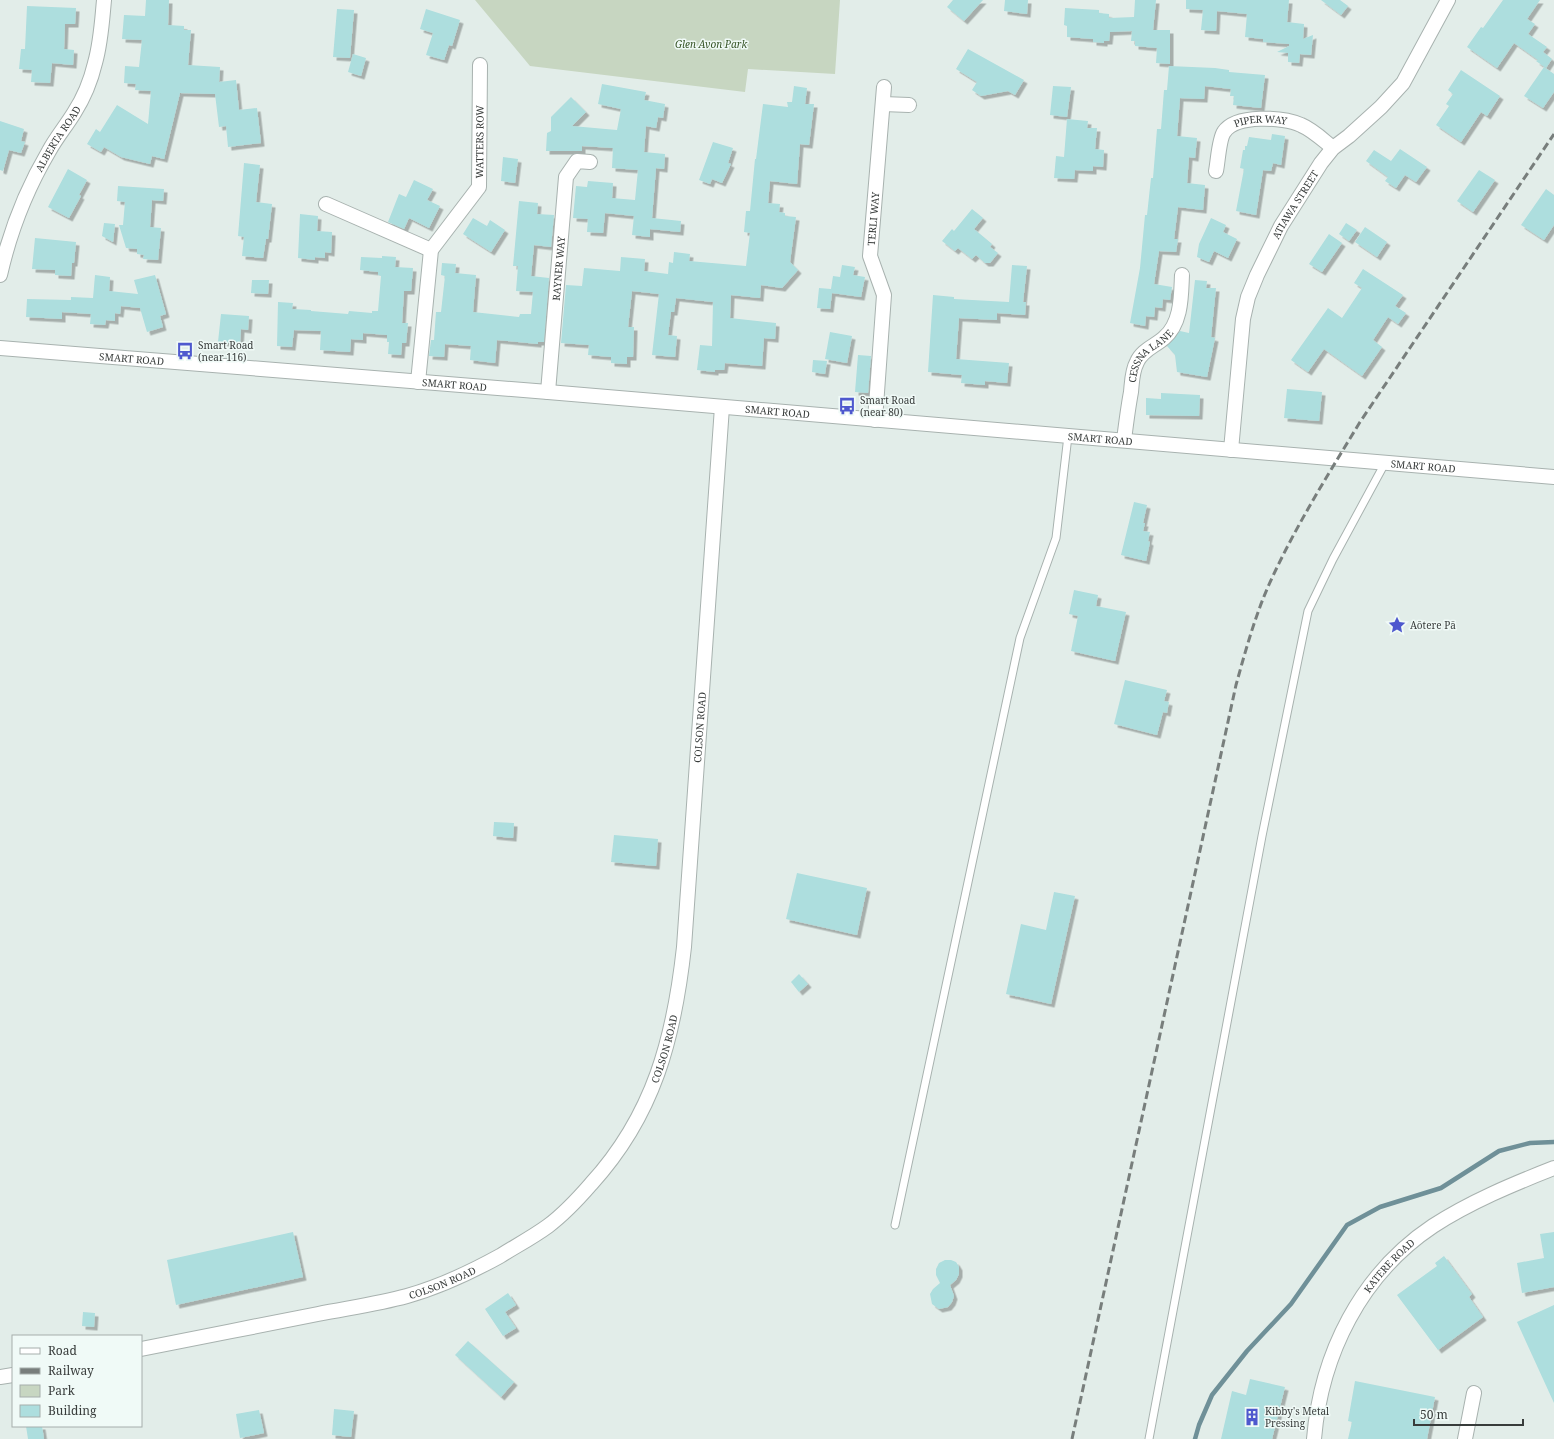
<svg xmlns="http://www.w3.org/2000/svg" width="1554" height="1439" font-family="'Noto Serif',serif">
  <defs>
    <filter id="shadow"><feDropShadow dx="3.5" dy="3.5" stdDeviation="0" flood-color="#0004"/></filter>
  </defs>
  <rect width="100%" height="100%" fill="#e2ede9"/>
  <path fill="#c7d6c1" d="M475,0h365l-5,74 -87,-5 -3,23 -215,-26z"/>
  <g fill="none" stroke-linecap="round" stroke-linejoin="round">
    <path stroke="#6f9098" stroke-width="4.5" d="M1195,1439l4,-14 13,-30 35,-44 44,-47 56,-79 33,-18 61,-19 58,-37 31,-8 24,-1"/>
  </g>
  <g fill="#addede" filter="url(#shadow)">
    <path d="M146,0h23l-1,25 16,1v4h7l-3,35 32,2 -1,15 17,-2 3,30 18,-2 4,35 -33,4 -2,-21 -7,1 -4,-33 -35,-1 -16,66 -12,-3 -2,8 -29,-7 -17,-10 -3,5 -14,-8 9,-15 4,3 17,-27 31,19 3,-33 -16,-1 1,-6 -12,-1 1,-17 14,1 3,-27 -20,-1 2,-24 21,1z"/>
    <path d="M953,0h30l-19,21 -17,-14z"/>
    <path d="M1005,0h23l-1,14 -23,-3z"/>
    <path d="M1135,0h21l-3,30h17v34l-14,-1 1,-15 -22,-2v-5h-4l1,-10 -22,1 -1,9h-5v2l-11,-1v-3l-26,-2v-11l-3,-1 1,-17 34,2v3l10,1v4l25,-1z"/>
    <path d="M1186,0h103l-2,22 17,2 -1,15 10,-4 -2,20 -11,-1 -1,9 -11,-1v-9l-11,-1 12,-6v-2l-26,-2v-3l-18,-2 2,-23 -30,-3 -1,20 -15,-1 2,-20 -17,-1z"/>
    <path d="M1321,0h19l8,6 -7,9z"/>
    <path d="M1503,0h37l-13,19 8,5 -7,10 19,13 -4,5 9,7 -6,9 -10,-7 2,-1 -24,-17 -17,25 -30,-21 14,-20 2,1z"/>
    <path d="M27,6l49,2 -1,16h-10l-1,25 10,1 -1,15 -21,-2 -2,20 -19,-1 1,-12 -13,-1 2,-20h4z"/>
    <path d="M337,9l17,1 -4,48 -17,-1z"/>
    <path d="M426,9l34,11 -8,26 -3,-1 -5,15 -18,-5 7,-22 -13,-4z"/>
    <path d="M968,49l56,31 -9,15 -7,-4 -27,5 -9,-6 5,-8 -21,-13z"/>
    <path d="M353,54l13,4 -5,18 -13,-4z"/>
    <path d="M1169,66l46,2 14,2v2l36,3 -4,33 -28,-3 1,-9h-4l1,-7 -26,-3 -1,13 -24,-1 -3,38 20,2 -2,20 -6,-1 -2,26 18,2 -2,25 -25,-3 -4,32h4l-2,13 -17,-1 -5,33 18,3 -2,13 -7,-1 -1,9 -7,-1 -1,10 -8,-1 -1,10 -15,-3 10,-55 5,-53h2l4,-37h2l4,-49h4l3,-39h3z"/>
    <path d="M1544,67l10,7v18l-11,16 -19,-12z"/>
    <path d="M1461,70l39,26 -13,20 -6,-4 -20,30 -25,-17 13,-19 -3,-2 7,-10 -5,-4z"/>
    <path d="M602,84l44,8 -2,8 21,4 -2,14 -5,-1 -2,11 -10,-2 -2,26 21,2 -1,15 -8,-1 -4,50 29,3 -1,11 -30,-3v8l-18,-2 2,-19 -29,-3 -2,20 -16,-1 1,-13 -15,-1 3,-32 11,1 1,-6 25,2 -1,15 23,2 3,-30 -26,-2 1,-20 -31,-2v5h-36l1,-18 4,-2v-14l20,-20 15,15 -14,14 45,4 4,-21 -23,-5z"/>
    <path d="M794,86l13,2 -2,16h9l-5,41 -9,-1 -3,40 -27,-3 -2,22 12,1 -1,8 6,1v3l11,1 -6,45 8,8 -16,18 -21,-3 -1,13 -29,-3 -1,23 46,5 -1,16 -11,-1 -2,28 -37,-3 -1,7h-9v2l-18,-2 3,-25 12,1 1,-44 -37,-4 -2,14h-3l-3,23 9,1 -2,21 -23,-2 7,-61 -27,-3 -4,36h6l-1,30h-6v7l-16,-1v-6l-23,-2 1,-10 -28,-2 5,-58 16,1 2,-18 36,3 1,-14 24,2 -1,12 24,3 1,-12 4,1 1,-11 16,2 -1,7 57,5 4,-33 -6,-1 2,-21h4l5,-52h1l7,-55 25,3 -1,-5h5z"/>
    <path d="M1053,86l18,1 -4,30 -17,-2z"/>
    <path d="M1067,119l21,2 -1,7h10l-2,21 9,1 -1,17 -10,-1v5l-18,-1 -1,9 -20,-1 2,-22 8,1z"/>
    <path d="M0,121l24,8 -3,12 4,1 -4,11 -12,-3 -6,21 -3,-1z"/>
    <path d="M1272,134l13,2 -4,29 -8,-2 -2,8 -8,-1 -7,45 -20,-4 8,-42 -4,-1 3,-18h2v-4h2l2,-9 22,3z"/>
    <path d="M713,142l20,6 -5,15 3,1 -9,19 -10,-4 -2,5 -11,-4z"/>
    <path d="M1400,149l27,18 -11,15 -11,-7 -9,13 -11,-7 3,-4 -22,-16 8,-11 17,11z"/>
    <path d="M503,157l15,2 -3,24 -14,-2z"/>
    <path d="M244,163l16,2 -4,37 16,2 -4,35h-2l-3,19 -21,-2 2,-19 -6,-1z"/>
    <path d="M68,169l19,11 -8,15 2,1 -12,22 -21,-11z"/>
    <path d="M1479,170l16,10 -22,32 -16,-11z"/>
    <path d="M414,180l19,9 -6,11 13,6 -11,22 -20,-10 -5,11 -16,-7 11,-28 7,3z"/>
    <path d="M118,186l46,3 -1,12 -11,-1 -2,27 11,1 -3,32 -15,-1 1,-4 -7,-1v-5l-11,-1 -7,-23h4l2,-23 -8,-1z"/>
    <path d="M1546,189l8,6v30l-10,15 -23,-15z"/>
    <path d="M519,201l19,2 -1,11 17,1 -3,32 -17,-2 -3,31 18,2 -5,64h-6v2l-41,-4 -2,23 -25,-3 1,-14 -26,-2 -1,13 -15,-1 2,-16h3l2,-28h5l4,-36 -4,-1 1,-12 14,1 -1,9 21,2 -3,37 46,5 1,-3h11l2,-22 -17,-1 2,-25h-5z"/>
    <path d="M972,209l11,9 -9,11 18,15 -2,3 8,6 -8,10h-5l-9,-8 -4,4 -14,-11 -3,3 -13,-10 10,-12 2,2z"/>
    <path d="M300,214l18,2 -1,15 15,1 -1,21 -6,-1v6l-10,-1v3l-17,-2z"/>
    <path d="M473,218l14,8 3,-6 15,10 -14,22 -28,-18z"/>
    <path d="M1211,218l15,7 -3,7 14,7 -9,19 -14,-7 -5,11 -12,-5 2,-13z"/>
    <path d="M104,223l11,1 -2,18 -11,-6z"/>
    <path d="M1346,223l11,7 -8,11 -10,-7z"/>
    <path d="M1365,227l22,15 -10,15 -22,-15z"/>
    <path d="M1329,234l13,9 -20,29 -13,-8z"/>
    <path d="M35,238l41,4 -2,21h-2l-1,13 -16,-1v-5l-23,-1z"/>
    <path d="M382,256l14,1 -1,10 18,1 -2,23h-7l-2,32h6l-2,20h-4l-1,12 -13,-1 1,-12h-2v-7l-24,-2v7l-12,-1 -1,13 -30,-2 1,-19 -27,-1 -2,17 -15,-1 1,-44 15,1 -1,6 19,1v1l37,3 1,-3 23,2v-2h6l3,-35 -3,-1v-3l-18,-2 1,-13 21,1z"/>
    <path d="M842,265l13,2 -2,8 12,2 -4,20 -29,-4 -2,16 -13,-1 2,-20 12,1 2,-13 7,1z"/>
    <path d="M1012,265l15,1 -4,36h3l-1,13 -28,-2v7l-38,-2 -3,41 53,4 -2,20 -22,-2v4l-24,-2 1,-8 -34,-3 5,-77 21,2v2l55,3z"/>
    <path d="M1363,269l40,26 -8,11 11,7 -8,11 -10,-7 -15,23 9,7 -20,29 -38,-27 -16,23 -17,-12 37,-52 14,10 20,-30 -8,-5z"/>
    <path d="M95,275l15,2 -1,14 29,3 -4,-14 21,-5 11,39 -6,2 3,11 -16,5 -7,-24 -19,-2 -1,8 -5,-1v8l-9,-1 -1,5 -15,-1 1,-10 -29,-2v7l-36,-2 1,-18 44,1v-3l22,1z"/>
    <path d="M252,280h17l-1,14 -17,-1z"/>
    <path d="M1195,280l12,1 -1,7h10l-5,49 4,1 -8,39 -30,-5 -2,-17 -8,-9 13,-15 9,2z"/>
    <path d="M221,314l28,2 -1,14 -7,-1 -1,15 -22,-2z"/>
    <path d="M830,332l22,4 -5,27 -22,-4z"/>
    <path d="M858,355l13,1 -3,37 -13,-1z"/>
    <path d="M813,360l14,1 -2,13 -13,-2z"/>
    <path d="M1287,389l35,3 -3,29 -35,-3z"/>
    <path d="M1161,393l39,2 -1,21 -53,-1v-17l15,1z"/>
    <path d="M1134,502l13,3 -4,18h2l-2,8 7,1 -2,9 2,1 -4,19 -25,-6z"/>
    <path d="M1074,590l24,5 -2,11 30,6 -11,49 -44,-10 7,-35 -9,-2z"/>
    <path d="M1125,680l42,10 -3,11 5,1 -2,11 -4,-1 -6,23 -43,-11z"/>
    <path d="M494,822l20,1 -1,15 -20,-2z"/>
    <path d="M614,835l44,4 -2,27 -45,-4z"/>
    <path d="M797,873l70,15 -10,47 -71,-16z"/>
    <path d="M1054,892l21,4 -24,108 -45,-10 15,-70 25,6z"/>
    <path d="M799,974l9,10 -9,8 -8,-10z"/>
    <path d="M293,1232l10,45 -127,28 -9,-45z"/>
    <path d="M1554,1232v55l-32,6 -5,-30 27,-5 -4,-24z"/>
    <path d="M1444,1256l28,38 -3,3 14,20 -45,33 -41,-55 40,-29 -2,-3z"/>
    <path d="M945,1260h6l5,2 3,5v7l-3,6 -6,5 4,11 -2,6 -4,5 -9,2 -7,-5 -2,-10 3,-5 7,-6 -4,-8v-6l3,-6z"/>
    <path d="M508,1293l8,12 -11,7 11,16 -13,8 -18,-27z"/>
    <path d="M1554,1305v98l-37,-81z"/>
    <path d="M83,1312l12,1 -1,14 -12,-1z"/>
    <path d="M468,1341l46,41 -13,15 -46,-42z"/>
    <path d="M1250,1379l35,8 -13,52h-51l11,-48 14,4z"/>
    <path d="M1355,1381l80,16 -8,42h-79l4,-17 -4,-1z"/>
    <path d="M334,1409l20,2 -3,26 -19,-2z"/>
    <path d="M259,1410l5,23 -24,5 -4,-24z"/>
    <path d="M26,1426h16l2,13h-16z"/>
  </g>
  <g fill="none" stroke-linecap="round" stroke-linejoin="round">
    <g stroke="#a8b2af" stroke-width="9">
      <g id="service">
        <path d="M895,1225l125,-587 36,-100 12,-102"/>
        <path d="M1149,1439l113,-603 46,-225 25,-52 52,-96"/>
      </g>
    </g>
    <g stroke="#a8b2af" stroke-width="16">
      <g id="minor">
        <path d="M883,104l26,1"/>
        <path id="s1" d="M1216,171c2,-10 3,-32 8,-39 12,-18 59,-15 77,-7 12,5 22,15 32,23"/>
        <path d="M326,204l105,46"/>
        <path id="s2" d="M0,275c10,-44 26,-85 49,-124 7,-13 17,-25 25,-38 9,-14 17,-33 21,-50 6,-21 7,-42 9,-63"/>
        <path id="s3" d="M0,348l548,44 1006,85"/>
        <path id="s4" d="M418,382l13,-132 48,-63 1,-122"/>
        <path id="s5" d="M548,392l18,-215 11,-16 13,1"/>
        <path id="s6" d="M875,420l9,-125 -14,-39 14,-169"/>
        <path id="s7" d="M1124,440c2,-16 4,-32 7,-48 1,-10 1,-21 6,-30 5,-12 18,-16 27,-24 18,-15 17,-43 18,-63"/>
        <path id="s8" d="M1231,450l12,-131 5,-22 9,-22 24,-49 40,-63 12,-15 16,-12 32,-29 22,-24 45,-83"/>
        <path id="s9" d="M141,1349c59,-12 118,-23 177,-35 30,-6 60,-10 89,-18 32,-9 64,-24 93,-40 16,-10 33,-19 48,-30 16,-12 30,-27 43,-42 63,-69 83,-146 93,-237l38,-540"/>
        <path d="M0,1377l13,-2"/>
        <path id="s10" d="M1314,1439c7,-85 47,-165 119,-213 37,-24 80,-42 121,-58"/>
        <path d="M1465,1439l9,-46"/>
      </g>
    </g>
    <use href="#service" stroke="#fff" stroke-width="7"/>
    <use href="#minor" stroke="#fff" stroke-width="14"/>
    <path stroke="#787e7c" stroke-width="3" stroke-dasharray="8 4" stroke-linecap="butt" d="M1072,1439l164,-754c10,-36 20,-73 36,-107 25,-54 57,-105 88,-156l194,-288"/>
  </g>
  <defs>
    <g id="bus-bare" transform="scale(1.38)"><path d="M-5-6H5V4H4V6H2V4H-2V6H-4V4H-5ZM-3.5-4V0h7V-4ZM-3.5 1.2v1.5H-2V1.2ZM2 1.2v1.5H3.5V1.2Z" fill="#4e58ce" stroke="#f0faf7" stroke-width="2.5" paint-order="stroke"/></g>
    <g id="sight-bare" transform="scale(1.38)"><path d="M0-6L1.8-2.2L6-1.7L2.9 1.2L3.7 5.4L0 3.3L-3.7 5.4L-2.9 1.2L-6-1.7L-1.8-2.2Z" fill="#4e58ce" stroke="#f0faf7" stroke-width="2.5" paint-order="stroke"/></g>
    <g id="building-bare" transform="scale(1.38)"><path d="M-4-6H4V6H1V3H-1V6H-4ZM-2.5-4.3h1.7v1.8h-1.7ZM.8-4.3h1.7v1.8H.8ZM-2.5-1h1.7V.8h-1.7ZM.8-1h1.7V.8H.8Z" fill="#4e58ce" stroke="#f0faf7" stroke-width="2.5" paint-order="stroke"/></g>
  </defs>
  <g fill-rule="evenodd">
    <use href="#bus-bare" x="185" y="351"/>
    <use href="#bus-bare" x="847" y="406"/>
    <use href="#sight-bare" x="1397" y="625"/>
    <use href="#building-bare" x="1252" y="1417"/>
  </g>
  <g text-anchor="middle" stroke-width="3" stroke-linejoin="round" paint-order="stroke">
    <g font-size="10" font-style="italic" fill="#365426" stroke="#f0faf7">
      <text x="711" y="48">Glen Avon Park</text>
    </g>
    <g font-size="10" fill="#383c3b" stroke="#f0faf7">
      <text dy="4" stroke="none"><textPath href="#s1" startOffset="80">PIPER WAY</textPath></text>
      <text dy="4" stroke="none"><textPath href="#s2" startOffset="149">ALBERTA ROAD</textPath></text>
      <text dy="4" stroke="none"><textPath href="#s4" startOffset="257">WATTERS ROW</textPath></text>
      <text dy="4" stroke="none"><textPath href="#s8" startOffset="258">ATIAWA STREET</textPath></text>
      <text dy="4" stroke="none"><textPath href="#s6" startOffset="204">TERLI WAY</textPath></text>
      <text dy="4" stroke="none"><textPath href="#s5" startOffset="124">RAYNER WAY</textPath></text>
      <text dy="4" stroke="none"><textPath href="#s7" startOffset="92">CESSNA LANE</textPath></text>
      <text dy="4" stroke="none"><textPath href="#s3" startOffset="132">SMART ROAD</textPath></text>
      <text dy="4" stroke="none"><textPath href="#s3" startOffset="456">SMART ROAD</textPath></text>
      <text dy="4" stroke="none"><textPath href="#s3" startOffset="780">SMART ROAD</textPath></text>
      <text dy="4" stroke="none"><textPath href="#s3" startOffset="1104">SMART ROAD</textPath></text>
      <text dy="4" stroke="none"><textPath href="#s3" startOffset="1428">SMART ROAD</textPath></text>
      <text dy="4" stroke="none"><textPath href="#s9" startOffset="969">COLSON ROAD</textPath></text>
      <text dy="4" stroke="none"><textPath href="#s9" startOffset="645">COLSON ROAD</textPath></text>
      <text dy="4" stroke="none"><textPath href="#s10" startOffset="193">KATERE ROAD</textPath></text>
      <text dy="4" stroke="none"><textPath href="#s9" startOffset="309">COLSON ROAD</textPath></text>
    </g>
    <g font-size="10" fill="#383c3b" stroke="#f0faf7" text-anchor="start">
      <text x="198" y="349">Smart Road<tspan x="198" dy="12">(near 116)</tspan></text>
      <text x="860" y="404">Smart Road<tspan x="860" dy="12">(near 80)</tspan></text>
      <text x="1410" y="629">Aōtere Pā</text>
      <text x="1265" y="1415">Kibby's Metal<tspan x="1265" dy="12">Pressing</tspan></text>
    </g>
  </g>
  <rect x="12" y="1335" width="130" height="92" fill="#f0faf7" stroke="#a6aeac"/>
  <rect x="20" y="1348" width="20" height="6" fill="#ffffff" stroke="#a6aeac"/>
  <text x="48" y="1355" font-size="12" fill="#383c3b">Road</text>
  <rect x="20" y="1368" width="20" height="6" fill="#787e7c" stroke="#a6aeac"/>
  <text x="48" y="1375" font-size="12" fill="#383c3b">Railway</text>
  <rect x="20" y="1385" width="20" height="12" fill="#c7d6c1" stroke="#a6aeac"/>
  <text x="48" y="1395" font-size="12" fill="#383c3b">Park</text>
  <rect x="20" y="1405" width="20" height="12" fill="#addede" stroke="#a6aeac"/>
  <text x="48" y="1415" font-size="12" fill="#383c3b">Building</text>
  <path d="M1414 1419v6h109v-6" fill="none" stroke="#383c3b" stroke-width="2"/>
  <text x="1420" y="1419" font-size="12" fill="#383c3b" stroke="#f0faf7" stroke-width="3" paint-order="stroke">50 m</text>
</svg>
